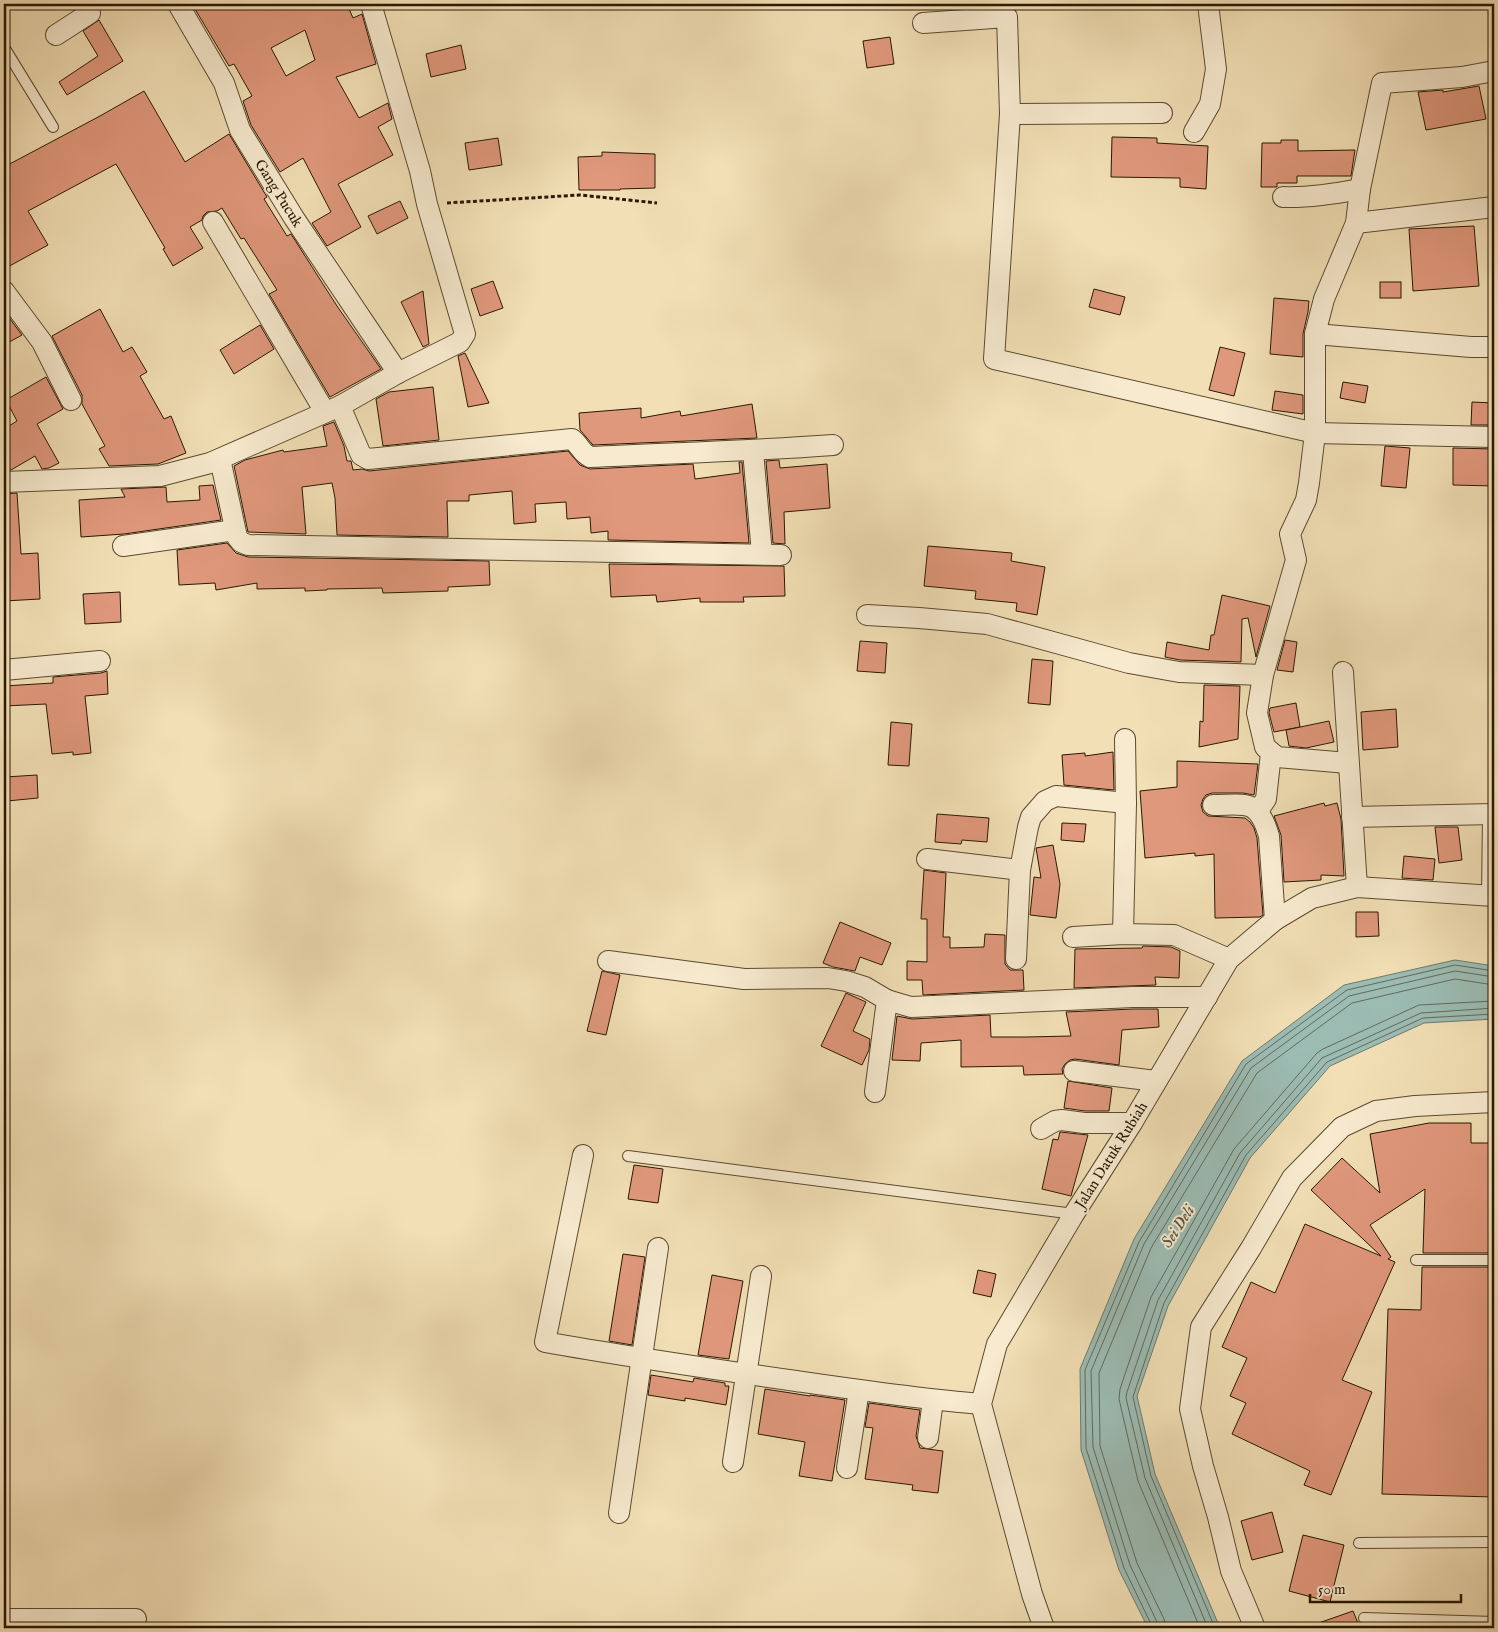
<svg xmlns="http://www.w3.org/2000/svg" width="1498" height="1632" font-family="'IM FELL English',serif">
  <rect width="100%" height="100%" fill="#f2dfb5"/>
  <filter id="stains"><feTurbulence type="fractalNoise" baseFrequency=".004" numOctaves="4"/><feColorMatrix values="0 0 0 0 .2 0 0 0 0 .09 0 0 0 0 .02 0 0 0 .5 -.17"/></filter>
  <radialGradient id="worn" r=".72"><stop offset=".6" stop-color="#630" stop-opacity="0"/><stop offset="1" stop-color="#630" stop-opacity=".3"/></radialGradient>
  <path fill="#9cbcb4" stroke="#6e7a6d" d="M1455,960l39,6v53l-70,4 -94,43 -80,92 -82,148 -31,90 18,78 65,154h-72l-29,-58 -38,-120 -1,-81 54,-130 108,-178 102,-76z"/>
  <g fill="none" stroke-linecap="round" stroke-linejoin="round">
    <g stroke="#626a5b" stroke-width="1">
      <path d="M1152,1628l-1,-4 -27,-56 -38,-120 -1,-78 54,-128 107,-178 101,-74 108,-25 39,6"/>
      <path d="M1158,1628l-1,-6 -27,-57 -37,-118 -2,-76 53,-127 107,-176 98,-72 106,-25 39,6"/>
      <path d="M1166,1628l-2,-9 -27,-56 -37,-117 -1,-73 52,-125 106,-175 95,-70 103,-24 39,6"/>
      <path d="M1200,1628l-62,-147 -19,-82 1,-10 31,-92 83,-148 83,-96 6,-4 96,-44 75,-4"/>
      <path d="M1208,1628l-63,-150 -19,-80 1,-6 31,-92 82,-147 82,-95 99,-45 73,-5"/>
      <path d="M1215,1628l-64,-152 -18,-79 31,-94 82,-148 81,-93 96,-44 71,-4"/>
    </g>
  </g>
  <g fill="#e0987c" stroke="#291802" fill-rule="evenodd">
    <path d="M192,4h155l6,14 9,-4 14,50 -40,13 23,41 29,-15 4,16 -14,8 15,28 -55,29 23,43 -34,19 -15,-23 19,-11 -28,-54 -23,14 -29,-47 -8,-24 9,-5 -18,-32 -5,2zM305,30l10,30 -29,16 -15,-28z"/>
    <path d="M99,20l24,41 -56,34 -8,-13 39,-26 -15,-25z"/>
    <path d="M890,37l4,27 -27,4 -4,-27z"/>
    <path d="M461,45l5,24 -35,8 -5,-23z"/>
    <path d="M1479,86l7,33 -60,11 -8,-38 25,-2v2z"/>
    <path d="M144,91l41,71 44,-28 38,63 -3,2 23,37 4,-2 46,72 44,63 -51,28 -61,-103 8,-4 -33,-52 -3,1 -19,-31 -5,3 -10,1 -4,4 -1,4 -12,7 13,21 -30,18 -10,-17 2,-1 -49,-84 -88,47 20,34 -44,24v-102l96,-51z"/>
    <path d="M1112,137l45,1v5l51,3 -2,43 -26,-2v-9l-69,-1z"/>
    <path d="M498,138l4,27 -33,5 -4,-27z"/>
    <path d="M1281,140h17v11l57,-1 -4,26h-54v7h-20v4h-16l1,-44h19z"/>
    <path d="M602,152l53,2v34l-35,1v1h-41l-1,-33 24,-1z"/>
    <path d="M400,201l8,17 -31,16 -9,-18z"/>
    <path d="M1474,226l5,60 -66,5 -4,-62z"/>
    <path d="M493,281l10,27 -23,8 -9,-27z"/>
    <rect x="1380" y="282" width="21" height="16"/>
    <path d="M1094,289l31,8 -5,18 -31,-8z"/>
    <path d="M423,291l6,53 -6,3 -22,-45z"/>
    <path d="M1274,298l35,3 -1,11 -5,22v23l-33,-3z"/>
    <path d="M100,309l23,43 9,-5 15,25 -7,4 24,43 7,-3 15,37 -28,11 -49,2 -10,-17 6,-3 -23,-42v-9l-30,-59z"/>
    <path d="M4,311l18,24 -18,10z"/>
    <path d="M260,325l14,24 -40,25 -14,-24z"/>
    <path d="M1220,347l25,6 -11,43 -25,-6z"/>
    <path d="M465,353l24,50 -21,4 -10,-51z"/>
    <path d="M46,377l17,32 -26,15 22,39 -10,5 -7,1 -7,-13 -24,14h-7v-41l13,-8 -11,-21z"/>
    <path d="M1343,382l25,4 -3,17 -25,-5z"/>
    <path d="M433,387l6,53 -56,6 -7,-47 13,-7z"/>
    <path d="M1275,391l28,4v19l-31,-4z"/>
    <path d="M1472,402l22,1v22h-23z"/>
    <path d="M752,404l5,34 -164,7 -13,-15 -1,-17 62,-5v10l39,-7 1,5z"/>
    <path d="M334,422l10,24 3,15h4l2,9 9,-1 7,2 199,-20 12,14 10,4 103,-5 2,15 45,-6 -1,-11h3l7,81 -141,-3v-9l-17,2 -1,-16 -23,2 -1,-17 -31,2 1,18 -22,2 -2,-33 -43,4v6h-22l1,36 -111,-2 -2,-37 -3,-15 -30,4 4,47 -58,-2 -14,-66 11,-6 38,-10 1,2 43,-6 -4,-20z"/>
    <path d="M1385,446l25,2 -4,40 -25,-2z"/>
    <path d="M1453,448l41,1v37l-41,-1z"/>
    <path d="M779,460l1,8 47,-4 3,44 -46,4 1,32 -12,-1 -7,-82z"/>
    <path d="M213,485l8,35 -97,14 -43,3 -2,-37 46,-3 -4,-8 45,-2 1,15 33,-2 -1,-14z"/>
    <path d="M17,493l4,61 17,-1 2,46 -36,2v-107z"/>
    <path d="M227,543l9,10 12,4 241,4 1,24 -42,2v4l-65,2 -1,-5 -55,1v1l-22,1v-3l-48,1v-6l-41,7 -1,-7 -36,2 -2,-35z"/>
    <path d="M928,546l84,7 -1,8 34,6 -8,48 -21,-4 1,-8 -42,-4 1,-8 -52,-5z"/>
    <path d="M609,564l175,2 1,30 -42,1 1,5h-44v-4l-43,4 -1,-7 -45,2z"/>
    <path d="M120,592l1,30 -36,2 -2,-30z"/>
    <path d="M1222,595l48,11 -14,51 -8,-39 -6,1 -1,43 -61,-2 -15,-3 2,-15 42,8 2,-15h3z"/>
    <path d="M1285,640l12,2 -4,30 -16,-2z"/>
    <path d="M860,641l27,2 -2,30 -28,-2z"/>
    <path d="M1032,659l21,2 -3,44 -22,-2z"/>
    <path d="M107,671l1,23 -23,2 6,57 -18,2v-3l-21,2 -6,-50 -42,2v-20l49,-3v-6l48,-4z"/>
    <path d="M1204,685l36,1 -2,53 -39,8 1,-26 3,1z"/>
    <path d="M1296,703l4,24 -26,5 -5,-19 1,-5z"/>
    <path d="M1396,709l2,38 -35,3 -2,-38z"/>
    <path d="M1329,721l5,21 -28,6 -17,-2 -3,-16z"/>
    <path d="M891,722l21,2 -3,42 -21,-1z"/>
    <path d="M1113,752l1,38 -50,-5 -2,-30 23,-2v3z"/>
    <path d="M1177,761l81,3 -4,31 -11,-2h-31l-6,2 -3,4 -2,6 2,7 5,4 37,2 5,4 4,6 3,10 6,77 -3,2 -45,1 -1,-64 -19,2v-3l-50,5 -5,-67 37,-4z"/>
    <path d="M37,775l1,23 -31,3 -2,-24z"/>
    <path d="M1324,803l1,3 12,-3 4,16 3,57 -23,-1v5l-37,2 -3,-47 -7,-19z"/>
    <path d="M937,814l52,4 -2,24 -25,-2 -1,4 -26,-2z"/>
    <path d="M1062,823l24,1 -2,18 -23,-2z"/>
    <path d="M1435,827h23l4,33 -23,3z"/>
    <path d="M1053,845l7,39 -4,34 -26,-3 4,-38 7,1 -5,-30z"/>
    <path d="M1404,856l31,3 -2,21 -31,-2z"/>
    <path d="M924,870l22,3 -3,64h7v11l34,-1 1,-13 20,1v29l5,6h13l1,20 -101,5 -1,-15h-15v-19l20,1v-43h-6z"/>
    <path d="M1356,912h22l1,24 -23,1z"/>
    <path d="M840,922l51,21 -9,22 -22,-8 -5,14 -22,-4 -10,-4z"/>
    <path d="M1143,946l28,1 9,4 -1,27 -24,-1 1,8 -82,3 1,-39 67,-1z"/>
    <path d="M602,971l18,4 -14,60 -19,-4z"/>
    <path d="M846,993l20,9 -13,29 17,8 -1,11 -7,15 -41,-19z"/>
    <path d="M1133,1009h25l1,18 -37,3 -3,35 -44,-6 -5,1 -5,4 -3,5 1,5 -39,1 -1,-9 -62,1v-27l-40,3 -1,18 -28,-1 5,-44 15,3 78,-4 1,22h35l45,-1 -5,-24z"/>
    <path d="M1068,1081l44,7 -3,23h-24l-21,-3z"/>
    <path d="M1429,1123h42v20h23v110h-71l2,-64 -55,36 21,32 -3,2 7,3 -53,118 30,12 -41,103 -27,-10 6,-14 -78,-37 14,-31 -16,-7 17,-38 -25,-11 29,-65 24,11 30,-69 76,32 -70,-66 31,-32 38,35 -10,-59z"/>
    <path d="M1060,1132l28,3 -17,61 -29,-7 11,-50 5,1z"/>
    <path d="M634,1165l29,4 -5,34 -30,-4z"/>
    <path d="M623,1254l22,3 -13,88 -23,-4z"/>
    <path d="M1422,1267h72v230l-112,-3 6,-185 33,1z"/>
    <path d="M978,1270l18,4 -5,23 -18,-4z"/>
    <path d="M712,1275l31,6 -14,78 -31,-4z"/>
    <path d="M651,1375l42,7 1,-4 31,5v3h4l-3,19 -41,-7v3l-37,-6z"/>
    <path d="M765,1389l45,7v-1l35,5 -13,81 -33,-5 6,-34 -47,-8z"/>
    <path d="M869,1403l51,7 -4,26 4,12 23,3 -5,42 -26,-3 1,-5 -48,-6 8,-51 -8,-1z"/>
    <path d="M1272,1512l11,40 -31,8 -11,-39z"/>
    <path d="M1303,1535l41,10 -14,57 -41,-11z"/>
    <path d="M1353,1611l7,17h-49l-1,-2z"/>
  </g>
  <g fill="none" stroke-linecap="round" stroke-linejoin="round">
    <g stroke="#5b4a2f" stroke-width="12">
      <g id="lane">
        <path d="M4,47l49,80"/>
        <path d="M628,1156l446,58"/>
        <path d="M1416,1260h78"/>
        <path d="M1359,1543l135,-1"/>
        <path d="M1364,1618l130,4"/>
      </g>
    </g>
    <g stroke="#5b4a2f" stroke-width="22">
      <g id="street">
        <path d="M178,4l46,79 16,47 54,88 104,155"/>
        <path d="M923,23l84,-6 3,97 -16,245 321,74 179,4"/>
        <path d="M56,35l34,-22 -1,-9"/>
        <path d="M1010,114l152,-1"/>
        <path d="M1194,132l16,-28 6,-35 -8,-65"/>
        <path d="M1283,197c26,1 51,-3 77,-8"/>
        <path d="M213,222l112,190"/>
        <path d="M1356,223l138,-16"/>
        <path d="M4,291l38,51 29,58"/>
        <path d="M1315,334l156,13h23"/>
        <path d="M340,406l21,49 7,4 204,-20c8,6 9,14 18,18 81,-4 162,-6 243,-12"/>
        <path d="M753,451l9,103"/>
        <path d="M220,459l17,78 4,5 7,3 533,10"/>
        <path d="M4,482l156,-6 50,-13 130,-57 58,-33 62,-31 5,-8 -38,-130 -7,-33 -49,-167"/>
        <path d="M123,546l112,-16"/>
        <path d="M867,615l52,3 68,6 142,39 50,9 84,3"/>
        <path d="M4,670l96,-9"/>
        <path d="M1343,672l14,215"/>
        <path d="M1348,763l-71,-6 -12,-10 -8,-34 6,-38 33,-115 -6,-26 16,-34 3,-17 6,-50v-99l9,-35 32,-76 4,-34 22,-106 80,-6 32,-6"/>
        <path d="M1213,805c33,0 45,-7 56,31l6,84"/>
        <path d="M1258,811l8,-12 5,-46"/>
        <path d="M1352,817l142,-3"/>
        <path d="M927,859l93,11"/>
        <path d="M1492,896l1,-82"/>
        <path d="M1123,934l3,-131 -1,-64"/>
        <path d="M1073,937l50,-3 51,1 55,24"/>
        <path d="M1016,959l4,-89 8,-43 3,-10 14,-16 11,-5 70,7"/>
        <path d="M608,961l136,18 84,-1 18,3 19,6 22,13 24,7 222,-10h74"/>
        <path d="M1074,1071l82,10"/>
        <path d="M875,1092l12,-92"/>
        <path d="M1041,1129l14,-8 7,-1 22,3h48"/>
        <path d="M583,1155l-38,187c83,15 167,27 251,39 62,9 123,18 185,23"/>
        <path d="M928,1438l5,-38"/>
        <path d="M733,1462l28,-186"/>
        <path d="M847,1468l12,-78"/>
        <path d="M619,1513l39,-265"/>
        <path d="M4,1619h132"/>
        <path d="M1044,1628l-12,-34 -51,-190 16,-60 77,-130 58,-91 97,-164 46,-39 37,-22 45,-11 137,9"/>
        <path d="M1255,1628l-24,-57 -13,-54 -15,-51 -13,-57 11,-82 50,-79 41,-70 50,-51 34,-16 39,-5 79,-4"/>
      </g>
    </g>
    <path stroke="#291802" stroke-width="3" stroke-dasharray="4 2.5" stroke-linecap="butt" d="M447,203l133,-8 77,8"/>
    <use href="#lane" stroke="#f7eacf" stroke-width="10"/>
    <use href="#street" stroke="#f7eacf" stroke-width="20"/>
  </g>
  <g text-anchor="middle" stroke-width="4" stroke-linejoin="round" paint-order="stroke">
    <g font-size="15" fill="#291802" stroke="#f7eacf">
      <text transform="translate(279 193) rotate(58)" y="5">Gang Pucuk</text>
      <text transform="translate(1111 1155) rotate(-58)" y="5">Jalan Datuk Rubiah</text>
    </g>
    <g font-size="16" font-style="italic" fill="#515140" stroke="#f7eacf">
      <text transform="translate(1177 1226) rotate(-57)" y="6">Sei Deli</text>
    </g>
  </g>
  <rect width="1498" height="1632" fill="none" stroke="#f2dfb5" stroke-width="20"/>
  <rect x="5" y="5" width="1488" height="1622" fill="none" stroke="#291802" stroke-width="2.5"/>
  <rect x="10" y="10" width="1478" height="1612" fill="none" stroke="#291802"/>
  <path d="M1310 1594v8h151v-8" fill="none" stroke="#291802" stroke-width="2.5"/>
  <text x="1318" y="1594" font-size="15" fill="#291802" stroke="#f7eacf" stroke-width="4" paint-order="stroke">50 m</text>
  <rect width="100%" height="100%" filter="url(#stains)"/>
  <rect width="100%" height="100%" fill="url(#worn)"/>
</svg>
